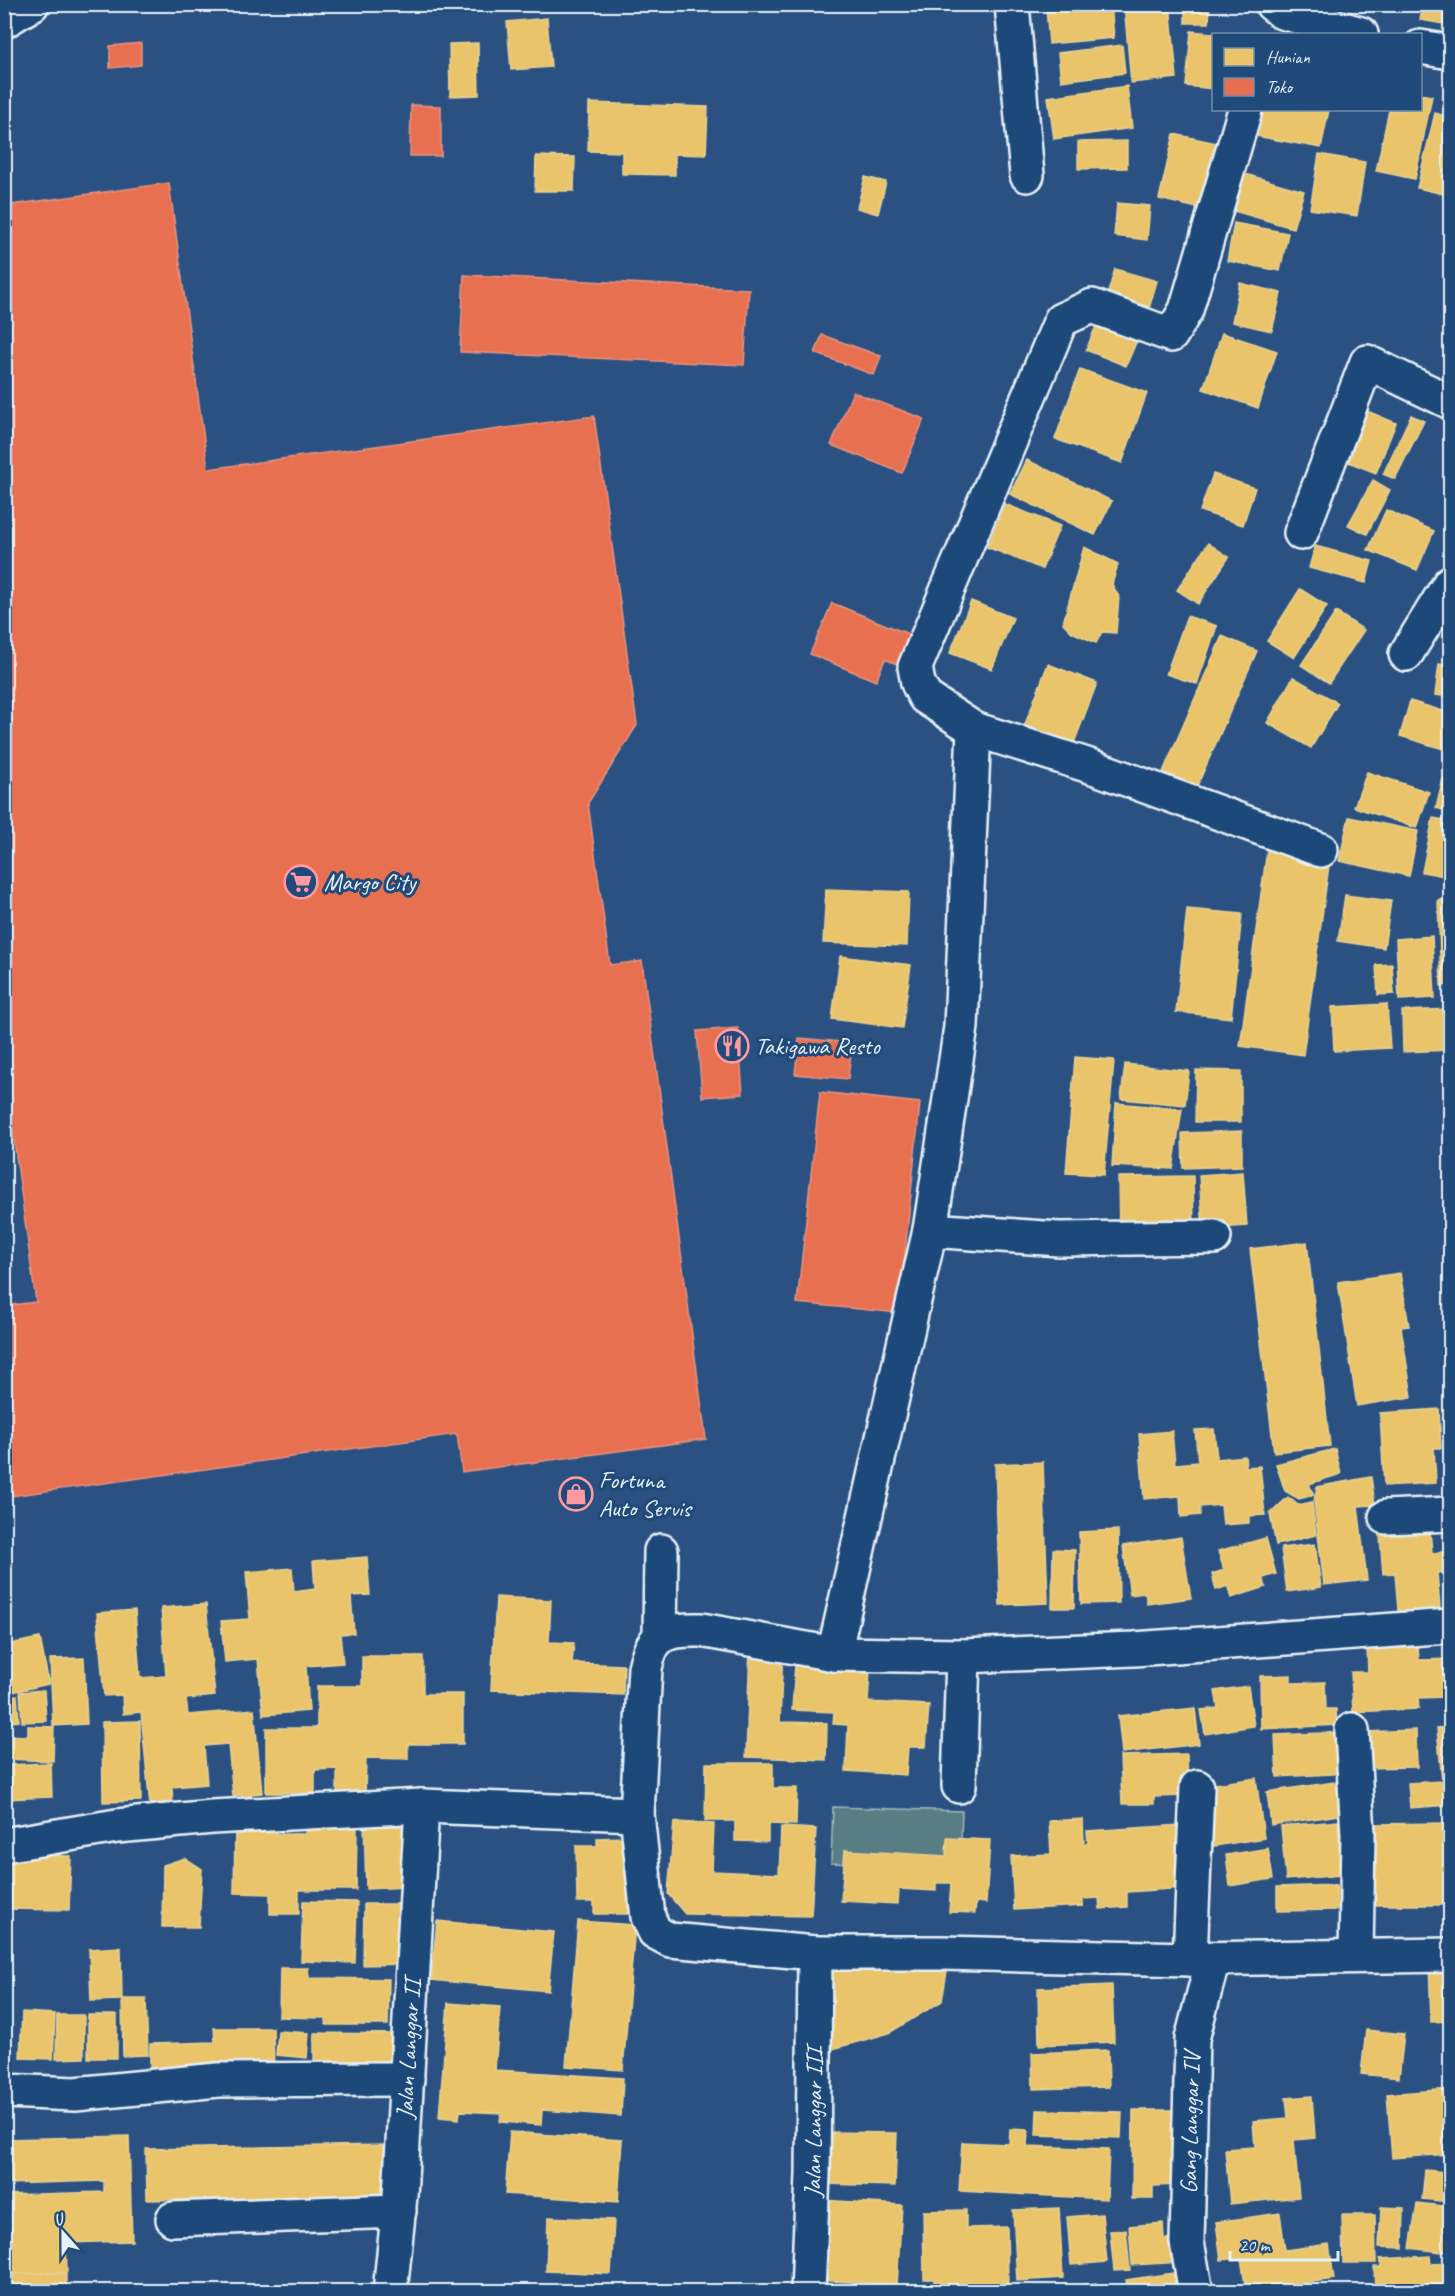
<svg xmlns="http://www.w3.org/2000/svg" width="1455" height="2296" font-family="Caveat,sans-serif">
  <rect width="100%" height="100%" fill="#2a5181"/>
  <filter id="ink" filterUnits="userSpaceOnUse"><feTurbulence type="fractalNoise" baseFrequency=".0167" numOctaves="2"/><feDisplacementMap in="SourceGraphic" scale="12" xChannelSelector="R" yChannelSelector="G"/><feConvolveMatrix kernelMatrix="1 2 1 2 8 2 1 2 1" color-interpolation-filters="sRGB"/></filter>
  <g filter="url(#ink)">
    <path fill="#597d82" stroke="#a0b7bd" stroke-width="1.5" d="M833,1807l129,4 -2,57 -129,-5z"/>
    <g fill="#e9c46a" stroke="#e9d295" stroke-width="1.5">
      <path d="M1085,4h26l3,34 -65,6 -3,-36z"/>
      <path d="M1124,4h46l7,74 -46,5z"/>
      <path d="M1185,4h25l-1,19h-24z"/>
      <path d="M1423,4h27v21l-30,-5z"/>
      <path d="M547,18l4,49 -40,3 -4,-48z"/>
      <path d="M1191,31l32,3h-9v55l-28,-3z"/>
      <path d="M478,43l1,52 -29,1 -1,-52z"/>
      <path d="M1122,45l3,28 -64,8 -3,-28z"/>
      <path d="M1127,86l5,42 -78,11 -6,-42z"/>
      <path d="M1420,94l12,2 -17,83 -39,-8 13,-61h31z"/>
      <path d="M589,103l119,4 -2,48 -31,-1v21l-53,-1v-22l-34,-1z"/>
      <path d="M1255,110h74l-8,38 -71,-13z"/>
      <path d="M1435,113l15,4v52l-6,25 -27,-6z"/>
      <path d="M1174,134l43,9 -15,66 -43,-10z"/>
      <path d="M1127,141v27l-49,1v-27z"/>
      <path d="M1319,154l46,8 -8,54 -47,-7z"/>
      <path d="M536,156l39,1 -1,34h-39z"/>
      <path d="M1238,172l66,19 -11,37 -66,-19z"/>
      <path d="M865,177l21,5 -8,32 -21,-6z"/>
      <path d="M1117,203l33,3 -3,34 -33,-4z"/>
      <path d="M1234,223l54,10 -8,38 -53,-10z"/>
      <path d="M1115,269l42,12 -11,38 -42,-13z"/>
      <path d="M1240,283l41,10 -9,38 -40,-9z"/>
      <path d="M1101,314l40,17 -15,35 -40,-16z"/>
      <path d="M1222,333l55,18 -19,57 -55,-19z"/>
      <path d="M1080,369l67,24 -25,70 -67,-24z"/>
      <path d="M1367,411l29,12 -20,50 -30,-12z"/>
      <path d="M1411,415l13,6 -29,58 -12,-5z"/>
      <path d="M1027,460l85,41 -17,34 -85,-41z"/>
      <path d="M1213,474l42,14 -12,37 -43,-14z"/>
      <path d="M1373,480l17,10 -23,44 -19,-9z"/>
      <path d="M1005,504l55,22 -18,43 -55,-22z"/>
      <path d="M1386,510l48,21 -17,39 -49,-20z"/>
      <path d="M1208,543l21,14 -31,47 -21,-14z"/>
      <path d="M1315,546l57,15 -6,22 -57,-15z"/>
      <path d="M1084,547l34,17 -6,20 7,13 -3,36 -14,-1 -6,11 -24,-11 -9,-9z"/>
      <path d="M1300,589l27,17 -33,52 -27,-17z"/>
      <path d="M971,601l42,17 -21,51 -42,-16z"/>
      <path d="M1336,612l28,18 -35,53 -28,-18z"/>
      <path d="M1187,616l30,10 -20,58 -31,-10z"/>
      <path d="M1222,636l35,15 -60,135 -34,-14z"/>
      <path d="M1048,664l49,19 -26,68 -49,-19z"/>
      <path d="M1439,664l11,2v31l-15,-2z"/>
      <path d="M1293,677l45,26 -27,45 -44,-25z"/>
      <path d="M1410,701l40,12v38l-50,-15z"/>
      <path d="M1367,772l62,20 -12,36 -63,-21z"/>
      <path d="M1443,779l7,2v31l-14,-4z"/>
      <path d="M1349,817l69,14 -9,45 -70,-15z"/>
      <path d="M1433,818l17,3v56l-28,-5z"/>
      <path d="M1267,850l63,8 -27,197 -63,-9z"/>
      <path d="M826,889l83,3 -2,54 -84,-3z"/>
      <path d="M1345,895l46,6 -7,47 -46,-7z"/>
      <path d="M1450,899v86l-9,1 -3,-86z"/>
      <path d="M1187,909l55,5 -11,104 -55,-6z"/>
      <path d="M1432,936l3,62 -36,2 -3,-61z"/>
      <path d="M840,956l71,9 -9,63 -70,-9z"/>
      <path d="M1392,964l2,30 -16,1 -2,-30z"/>
      <path d="M1387,1004l3,44 -56,3 -2,-44z"/>
      <path d="M1450,1009v41l-47,2 -1,-41z"/>
      <path d="M1075,1057l39,3 -10,115 -38,-2z"/>
      <path d="M1125,1064l64,7 -4,34 -64,-6z"/>
      <path d="M1196,1070l45,1v51h-46z"/>
      <path d="M1116,1103l66,6 -9,60 -61,-3z"/>
      <path d="M1242,1131v35l-59,2 -1,-35z"/>
      <path d="M1243,1172l4,54 -44,3 -4,-54z"/>
      <path d="M1193,1176l1,57 -75,1 -1,-57z"/>
      <path d="M1307,1242l23,204 -56,6 -24,-203z"/>
      <path d="M1400,1273l9,53 -8,1 11,70 -55,9 -19,-124z"/>
      <path d="M1439,1409l2,39h-7l2,35 -52,3 -4,-73z"/>
      <path d="M1214,1429l3,30 28,-3 1,11 14,-1 5,49 -16,1v7l-26,2 -2,-20 -21,2v8l-19,2 -1,-21 -36,3 -5,-65 33,-3 3,33 23,-2 -3,-32z"/>
      <path d="M1335,1449l6,25 -32,10 5,11 -15,4 -14,-8 -9,-27z"/>
      <path d="M1043,1462l5,141 -48,2 -5,-141z"/>
      <path d="M1371,1477l4,28 -17,1 9,74 -43,5 -10,-84 3,-14z"/>
      <path d="M1288,1497l10,8 14,-3 4,33 -40,10 -6,-31z"/>
      <path d="M1429,1519l3,34 18,-2v21l-13,1 4,46 -42,3 -4,-49 -12,1 -4,-50z"/>
      <path d="M1118,1530l1,73 -38,1 -2,-72z"/>
      <path d="M1181,1537l10,61 -44,6 -2,-11 -15,2 -7,-49z"/>
      <path d="M1266,1538l10,36 -13,4 3,9 -35,11 -3,-12 -12,4 -4,-16 12,-4 -6,-19z"/>
      <path d="M1315,1544l6,43 -34,5 -6,-44z"/>
      <path d="M1053,1549l22,1 -1,58h-22z"/>
      <path d="M367,1557l3,38 -19,1 3,37 -14,1 3,29 -37,3 3,45 -46,4 -5,-56 -33,3 -4,-41 29,-2 -4,-47 46,-4 2,24 21,-3 -2,-28z"/>
      <path d="M496,1597l55,3 -2,42 25,1 -2,20 52,2 -1,30 -132,-5z"/>
      <path d="M206,1604l9,92 -29,3 2,16 66,-6 8,84 -11,1 1,9 -9,1 -1,-9 -9,1 -5,-52 -24,2 3,38 -35,3 1,17 -23,3 -9,-95 -18,2 -1,-19 -18,1 -7,-83 38,-3 5,68 26,-2 -5,-68z"/>
      <path d="M40,1638l9,46 -37,8 -8,-47z"/>
      <path d="M750,1647l33,1 -3,74 47,1 -1,37 -80,-3z"/>
      <path d="M1418,1647l1,13 31,-1 -1,38 -31,1 1,11 -66,3 -2,-40h17l-1,-23z"/>
      <path d="M362,1656h61v38h40v50h-55v15l-42,-1 -1,39h-28v-28l-22,1v23h-49v-65h51v-42h45z"/>
      <path d="M84,1658l3,66 -34,2 -3,-67z"/>
      <path d="M795,1664l75,5 -2,33 61,3 -3,42h-18l-2,28 -60,-4 2,-46 -15,-1 1,-12 -42,-2z"/>
      <path d="M1291,1675v8l34,-1 1,27h10l1,16 -76,4 -1,-53z"/>
      <path d="M1248,1686l6,40 -49,8 -4,-24 17,-2 -3,-17z"/>
      <path d="M44,1690l2,31 -24,1 -2,-30z"/>
      <path d="M17,1695l2,26 -15,2v-27z"/>
      <path d="M1195,1708l4,36 -77,9 -4,-37z"/>
      <path d="M140,1721l1,80 -38,1 -1,-80z"/>
      <path d="M28,1726l26,1 -1,34 -49,-2v-24l24,1z"/>
      <path d="M1450,1727v78l-40,3 -2,-25 34,-2 -5,-53z"/>
      <path d="M1416,1730l1,37 -52,1 -1,-36z"/>
      <path d="M1348,1732l2,41 -73,4 -2,-42z"/>
      <path d="M1187,1754l1,42 -34,1v7h-32l-2,-48z"/>
      <path d="M51,1763l1,34 -48,2v-34z"/>
      <path d="M706,1763h67v25h24l-1,37 -28,-1v18l-33,-1v-20h-30z"/>
      <path d="M1256,1778l8,60 -63,10 1,-62z"/>
      <path d="M1341,1781l4,33 -74,11 -4,-33z"/>
      <path d="M1083,1819l1,25 4,-1 -1,-12 94,-6 4,63 -58,4v15l-27,2 -1,-11 -16,1v7l-69,4 -3,-54 40,-2 -2,-33z"/>
      <path d="M417,1821l-8,66 -43,2 -2,-66z"/>
      <path d="M1338,1821l3,54 -55,5 -5,-54z"/>
      <path d="M674,1822l40,2 -2,47 67,3 2,-47 35,2 -5,87 -126,-2 -17,-20z"/>
      <path d="M1446,1823v82h-75v-81z"/>
      <path d="M306,1825h51l-1,65h-57v24h-29v-20l-36,-1 1,-67h41v8h29z"/>
      <path d="M628,1837v77h-34v-12h-17l-1,-56h21v-8z"/>
      <path d="M947,1838l43,2 -4,63 -10,-1 -1,11 -26,-1 2,-29h-15v8l-37,-2 -1,15 -57,-3 4,-51 101,6z"/>
      <path d="M1268,1848l5,31 -43,7 -4,-31z"/>
      <path d="M4,1855l67,1 -2,54 -65,-1z"/>
      <path d="M185,1858l17,11 -3,58h-37l1,-62z"/>
      <path d="M1337,1885v25l-60,1v-24z"/>
      <path d="M303,1901l54,1 -2,61 -54,-2z"/>
      <path d="M364,1904h49v60l-50,1z"/>
      <path d="M437,1921l117,11 -6,59 -117,-11z"/>
      <path d="M578,1921l57,4 -12,145 -57,-4z"/>
      <path d="M121,1947l1,53 -31,1 -2,-52z"/>
      <path d="M1450,1960v61l-19,1 -2,-61z"/>
      <path d="M948,1965l-6,36 -53,32 -74,21 3,-88z"/>
      <path d="M280,1968h28l1,10 80,1 -1,46h-62v-7l-47,-1z"/>
      <path d="M1112,1985l2,57 -75,3 -1,-57z"/>
      <path d="M122,1999h24l2,56 -25,1z"/>
      <path d="M448,2003l52,4 -5,63 128,8 -2,38 -79,-6 -1,15 -41,-3 1,-9 -41,-2 -1,8 -20,-2z"/>
      <path d="M22,2012l33,2 -2,45 -33,-1z"/>
      <path d="M57,2015h27v43l-28,1z"/>
      <rect x="88" y="2015" width="29" height="43"/>
      <path d="M214,2028h59l1,47 -124,2v-33l65,-2z"/>
      <path d="M1366,2030l38,4 -5,44 -38,-4z"/>
      <path d="M278,2031l31,2 -2,25 -31,-3z"/>
      <path d="M314,2033l84,1v40l-84,-1z"/>
      <path d="M1108,2050l1,37 -76,2 -1,-36z"/>
      <path d="M1450,2089v65l-58,4 -5,-64z"/>
      <path d="M1312,2096l3,42 -21,2 5,57 -69,7 -5,-55 30,-2 -2,-26 35,-3 -2,-20z"/>
      <path d="M1037,2110l85,2 -1,26 -85,-3z"/>
      <path d="M1133,2110h50l-1,75 -29,1v13h-21z"/>
      <path d="M1010,2129l18,1 -1,16 82,3 -2,50 -148,-8 3,-49 47,2z"/>
      <path d="M510,2132l112,8 -4,62 -113,-8z"/>
      <path d="M825,2132l72,1 -2,53 -71,-2z"/>
      <path d="M129,2136l3,105 -66,2 1,29 -55,2v-24h-8v-55l100,-3v-11l-100,3v-45z"/>
      <path d="M387,2145l1,51 -241,4 -1,-51z"/>
      <path d="M1425,2170l20,2 -2,15 7,1v14l-28,-3z"/>
      <path d="M821,2200l81,5 -5,80 -81,-5z"/>
      <path d="M1417,2203l33,4v46l-40,-5z"/>
      <path d="M1381,2207l23,1 -1,40 -24,-1z"/>
      <path d="M1059,2208l4,70 -46,3 -4,-71z"/>
      <path d="M966,2210v18l41,-1 1,59 -74,1v-8h-10l-1,-68z"/>
      <path d="M1280,2213l5,37 44,-6 5,35 -88,12 -5,-33 -20,2 -5,-38z"/>
      <path d="M1102,2214l5,48 -36,3 -4,-48z"/>
      <path d="M1342,2215h33l1,48h-33z"/>
      <path d="M548,2217l66,3 -3,54 -65,-3z"/>
      <path d="M1163,2223l1,16 17,-1 2,24 -51,3 -3,-39z"/>
      <path d="M1126,2230l4,40 -16,1 -4,-40z"/>
      <path d="M1430,2256l1,8 19,-1v29h-75l-1,-25h7l-1,-8z"/>
      <path d="M66,2273v19h-62v-18z"/>
      <path d="M1173,2273l3,19h-48l-2,-12z"/>
      <path d="M1096,2283l1,9h-28l-1,-5z"/>
      <path d="M1053,2287v5h-55v-3z"/>
    </g>
    <g fill="#e76f51" stroke="#e79683" stroke-width="1.5">
      <path d="M141,43v22l-31,3v-22z"/>
      <path d="M411,105l30,1v50h-31z"/>
      <path d="M169,183l39,286 386,-53 43,309 -49,78 22,162 32,-4 64,478 -244,33 -5,-38 -453,63v-191l32,-4 -32,-234v-862z"/>
      <path d="M464,275l285,14 -5,76 -284,-13z"/>
      <path d="M822,335l59,21 -7,19 -59,-22z"/>
      <path d="M853,392l71,27 -22,54 -71,-28z"/>
      <path d="M832,603l79,32 -12,30 -14,-6 -9,22 -66,-27z"/>
      <path d="M738,1028l5,66 -41,3 -5,-66z"/>
      <path d="M799,1038l53,5 -4,36 -53,-5z"/>
      <path d="M820,1092l100,11 -21,210 -102,-10z"/>
    </g>
    <g fill="none" stroke-linecap="round" stroke-linejoin="round">
      <g stroke="#e8f1f8" stroke-width="38">
        <g id="minor">
          <path d="M1012,4l15,171"/>
          <path d="M1272,4l10,8 79,22"/>
          <path d="M4,21l28,-17"/>
          <path d="M1420,47l30,5"/>
          <path d="M1245,110l-59,200 -15,25 -79,-29 -31,14 -146,347 3,16 7,14 49,32 122,39 225,82"/>
          <path d="M1301,533l66,-171 83,40"/>
          <path d="M1406,654l44,-71"/>
          <path d="M930,1230l129,9 155,-2"/>
          <path d="M1386,1517l64,-3"/>
          <path d="M1450,1626l-316,23 -171,7 -129,-2 -133,-24c-34,-1 -49,3 -56,38l-8,146 11,103 7,15 15,8 145,13h126l249,6 260,-4"/>
          <path d="M660,1636l1,-85"/>
          <path d="M834,1654l96,-424 31,-203 13,-298"/>
          <path d="M1352,1730l6,104 -2,122"/>
          <path d="M959,1786l4,-130"/>
          <path d="M4,1845l113,-19 95,-9 210,-11 215,8"/>
          <path d="M1190,1959l7,-172"/>
          <path d="M4,2091l71,3 143,-14 189,-1"/>
          <path d="M173,2219l226,-8"/>
          <path id="s1" d="M390,2292l10,-96 22,-390"/>
          <path id="s2" d="M808,2292l5,-118 2,-221"/>
          <path id="s3" d="M1196,2292l-9,-50 5,-203 21,-80"/>
        </g>
      </g>
      <use href="#minor" stroke="#1f4a7a" stroke-width="33"/>
    </g>
  </g>
  <defs>
    <g id="supermarket-ring" transform="scale(1.725)"><circle r="9.5" fill="#1f4a7a" stroke="#ff9aa2" stroke-width="1.5"/><path d="M-6-5.5h2.5l.6 2H6L4.5 2H-2.5L-4.4-4H-6ZM-1.5 3.2a1.3 1.3 0 1 0 .1 0ZM3 3.2a1.3 1.3 0 1 0 .1 0Z" fill="#ff9aa2"/></g>
    <g id="restaurant-ring" transform="scale(1.725)"><circle r="9.5" fill="#1f4a7a" stroke="#ff9aa2" stroke-width="1.5"/><path d="M-5-6h1v4h1v-4h1v4h1v-4h1v5L-1.5 .5V6h-2V.5L-5-1ZM5-6V6H3V1.5H1.5Q1.5-4 5-6Z" fill="#ff9aa2"/></g>
    <g id="shop-ring" transform="scale(1.725)"><circle r="9.5" fill="#1f4a7a" stroke="#ff9aa2" stroke-width="1.5"/><path d="M-5-2.5h2.3a2.7 3.5 0 0 1 5.4 0H5L5.5 6h-11ZM-1.5-2.5h3a1.5 2.3 0 0 0-3 0Z" fill="#ff9aa2"/></g>
  </defs>
  <g fill-rule="evenodd">
    <use href="#supermarket-ring" x="301" y="882"/>
    <use href="#restaurant-ring" x="732" y="1046"/>
    <use href="#shop-ring" x="576" y="1494"/>
  </g>
  <g text-anchor="middle" stroke-width="6" stroke-linejoin="round" paint-order="stroke">
    <g font-size="24" fill="#e8f1f8" stroke="#1f4a7a" text-anchor="start">
      <text x="324" y="890">Margo City</text>
      <text x="755" y="1054">Takigawa Resto</text>
      <text x="599" y="1488">Fortuna<tspan x="599" dy="28">Auto Servis</tspan></text>
    </g>
    <g font-size="24" fill="#e8f1f8" stroke="#1f4a7a">
      <text dy="8" stroke="none"><textPath href="#s1" startOffset="244">Jalan Langgar II</textPath></text>
      <text dy="8" stroke="none"><textPath href="#s2" startOffset="170">Jalan Langgar III</textPath></text>
      <text dy="8" stroke="none"><textPath href="#s3" startOffset="170">Gang Langgar IV</textPath></text>
    </g>
  </g>
  <rect width="1455" height="2296" fill="none" stroke="#1f4a7a" stroke-width="24"/>
  <rect x="12" y="12" width="1431" height="2272" fill="none" stroke="#e8f1f8" stroke-width="2" filter="url(#ink)"/>
  <rect x="1212" y="33" width="210" height="78" fill="#1f4a7a" stroke="#6f8dac" stroke-width="1.5"/>
  <rect x="1224" y="48" width="30" height="18" fill="#e9c46a" stroke="#6f8dac" stroke-width="1.5"/>
  <text x="1266" y="63" font-size="18" fill="#e8f1f8">Hunian</text>
  <rect x="1224" y="78" width="30" height="18" fill="#e76f51" stroke="#6f8dac" stroke-width="1.5"/>
  <text x="1266" y="93" font-size="18" fill="#e8f1f8">Toko</text>
  <g transform="translate(63 2233) rotate(339)" stroke="#1f4a7a" stroke-width="4.5" paint-order="stroke">
  <path d="M0-4.5L10 22L0 15L-10 22Z" fill="#e8f1f8"/>
  <text y="-9" font-size="16" font-weight="bold" text-anchor="middle" fill="#e8f1f8">U</text>
  </g>
  <path d="M1230 2251v9h108v-9" fill="none" stroke="#e8f1f8" stroke-width="3"/>
  <text x="1239" y="2251" font-size="18" fill="#e8f1f8" stroke="#1f4a7a" stroke-width="4.5" paint-order="stroke">20 m</text>
</svg>
